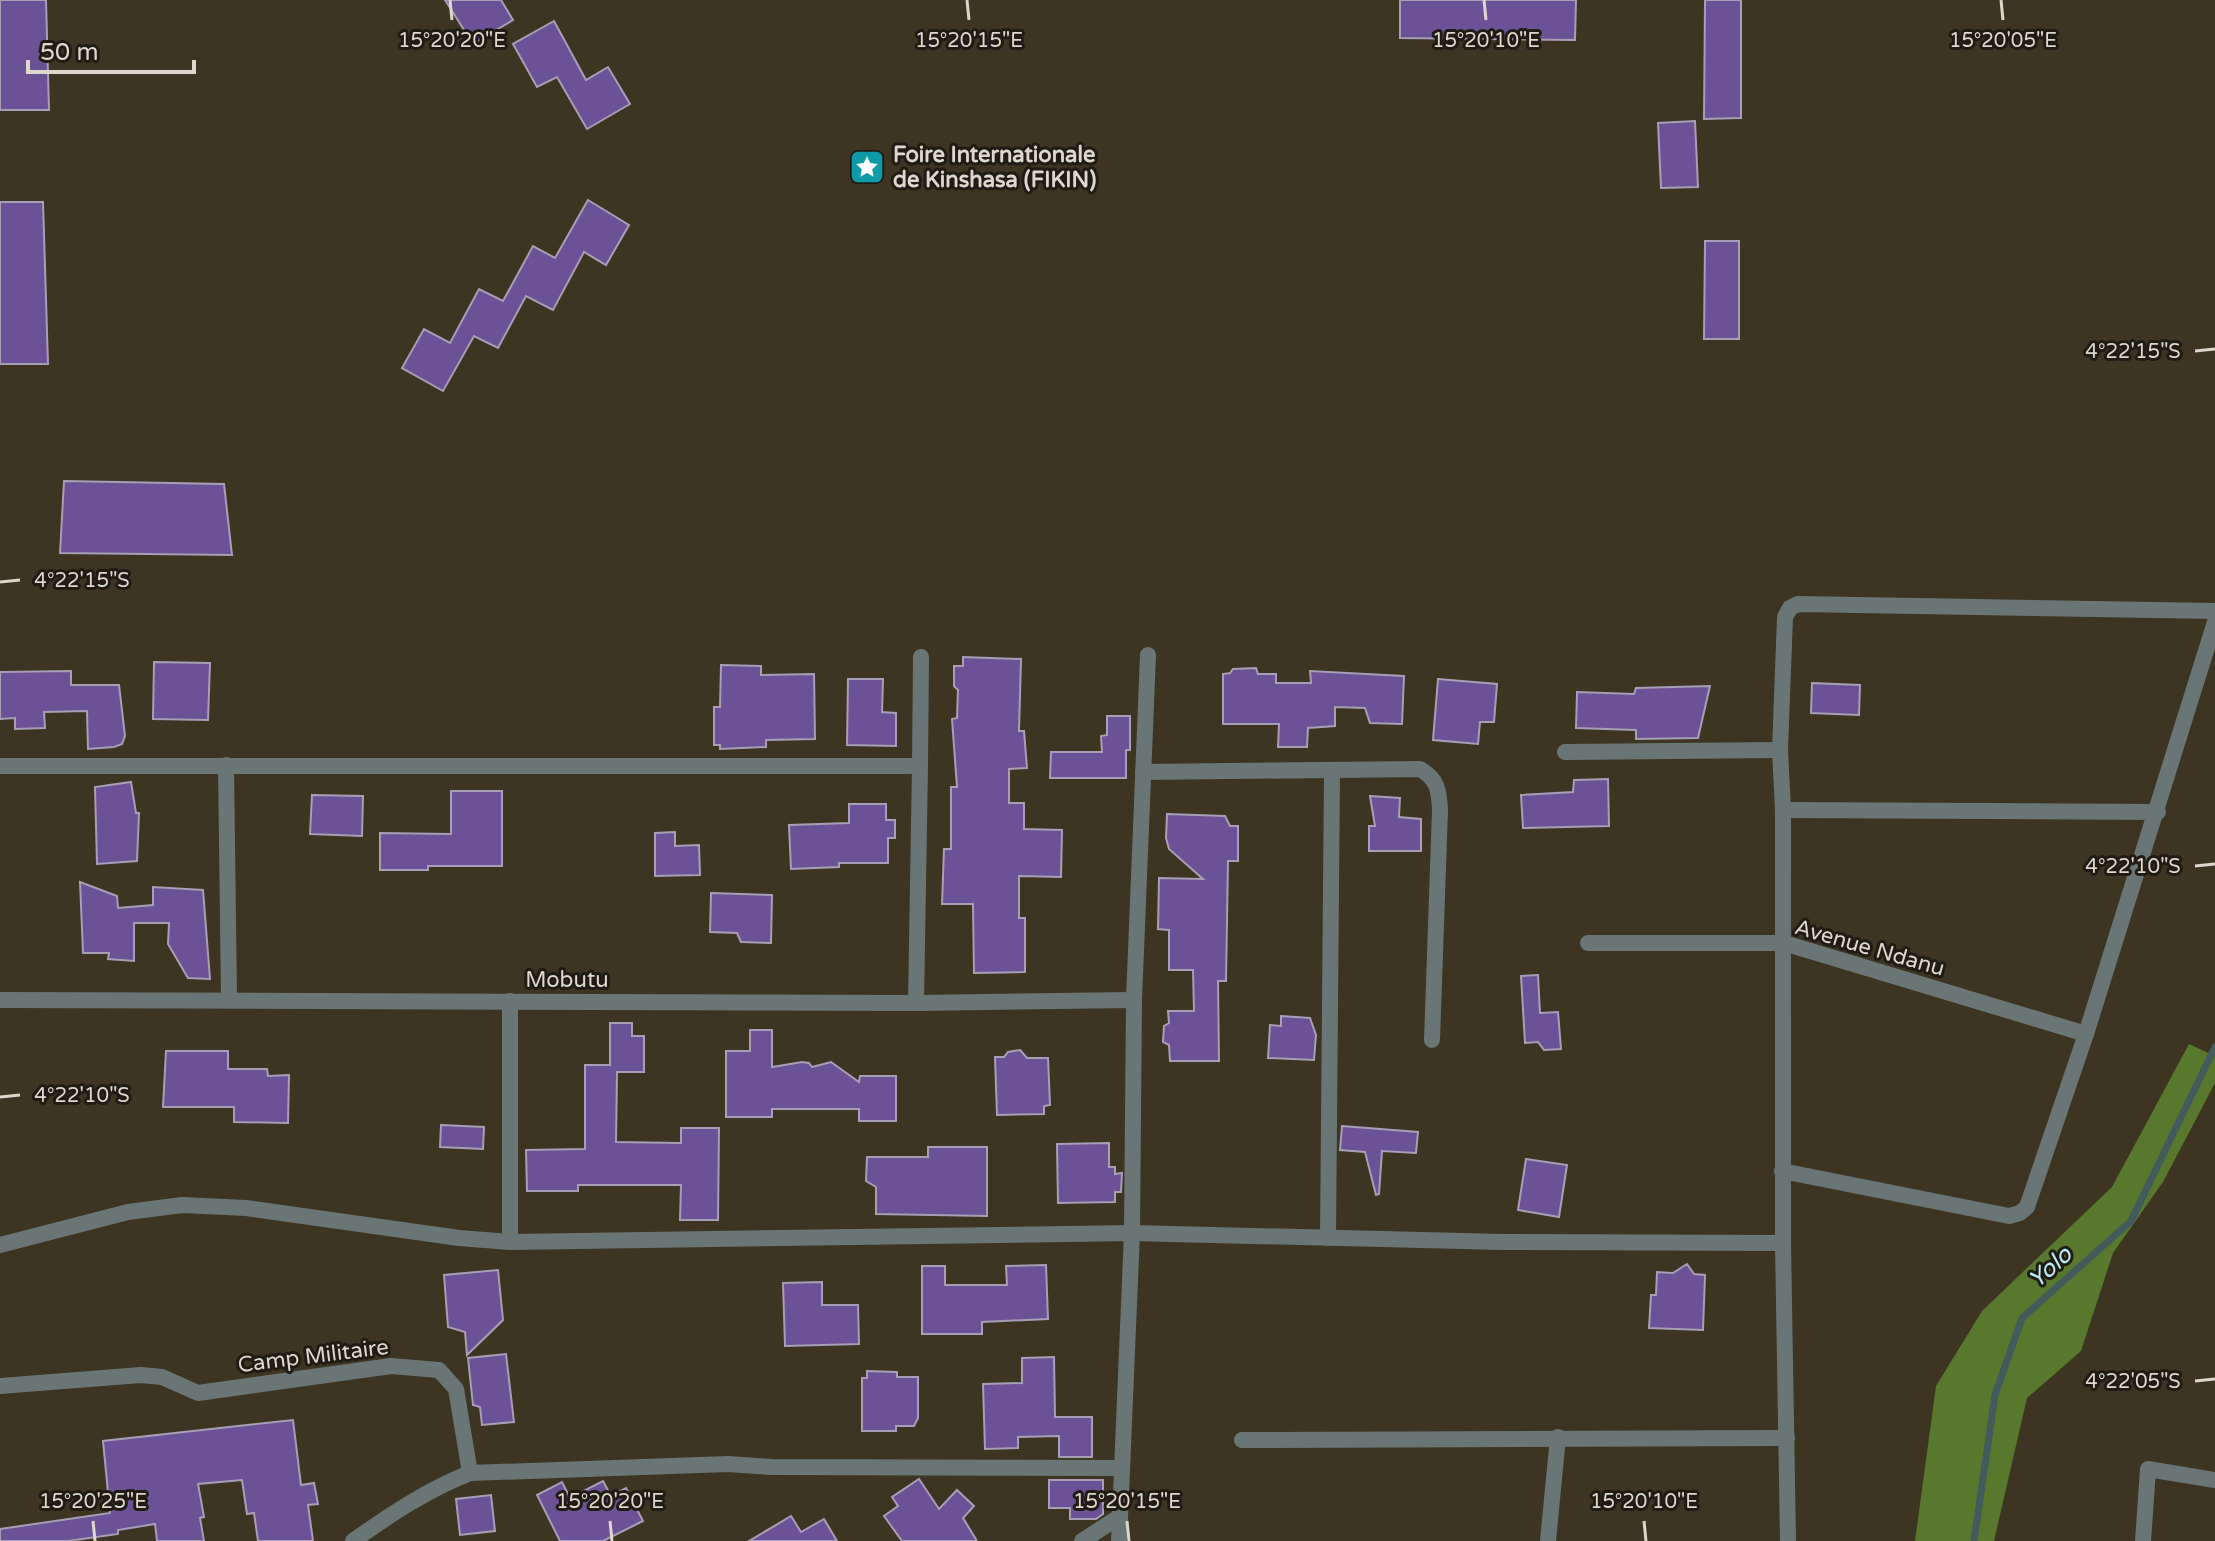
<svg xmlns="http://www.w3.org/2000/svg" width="2215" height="1541" font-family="'Varela Round',sans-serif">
  <rect width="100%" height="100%" fill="#3d3421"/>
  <path fill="#58782d" d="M2189,1044l26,12v27l-52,99 -50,71 -32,98 -54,47 -33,143h-79l21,-155 46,-75 130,-124z"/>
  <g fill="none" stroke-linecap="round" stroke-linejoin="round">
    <path stroke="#425b5c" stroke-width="7" d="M1974,1541l21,-146 27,-77 109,-97 84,-174"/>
  </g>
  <g fill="#6b5195" stroke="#a69fb5" stroke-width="2">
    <path d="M0,0h46l3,110h-49z"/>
    <path d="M445,0h56l12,20 -40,24z"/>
    <path d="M1400,0h176l-1,40 -175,-2z"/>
    <path d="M1705,0h36v118l-37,1z"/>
    <path d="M554,21l32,59 22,-13 22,37 -43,25 -30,-52 -20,10 -24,-43z"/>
    <path d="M1695,121l3,66 -37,1 -3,-65z"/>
    <path d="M588,200l41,25 -23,40 -22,-13 -31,58 -27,-14 -28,52 -24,-12 -31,55 -41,-23 22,-39 26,14 29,-54 24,12 30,-55 22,12z"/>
    <path d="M0,202h43l5,162h-48z"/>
    <path d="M1705,241h34v98h-35z"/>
    <path d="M64,481l160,3 8,71 -172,-2z"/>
    <path d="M963,657l58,2 -2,72h5l3,37 -18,1v34h15v26l38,1 -1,47 -42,-1v42h6v54l-51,1 -1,-69h-31l2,-55h7v-62h6l-5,-68 5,-1 1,-28 -4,-4v-20h9z"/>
    <path d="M154,662l56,1 -2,57 -55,-1z"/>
    <path d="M721,665l40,1v9l53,-1 1,65 -49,1v7l-46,2v-4h-6v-38h6z"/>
    <path d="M1256,668l2,6h18v9h35l-1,-12 94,5 -2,48 -32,-1 -5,-15 -30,-1v19l-27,2 -1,19h-29l1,-23h-56v-50l7,-1 3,-4z"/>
    <path d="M71,671v14h48l6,51 -3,8 -8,3 -26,2 -1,-38 -43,1 1,16 -30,1v-11l-15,1v-47z"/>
    <path d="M848,679h35l-1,33 14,1v33l-49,-1z"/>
    <path d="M1438,679l59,5 -3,38h-14l-2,22 -45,-4z"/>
    <path d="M1812,683l48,2 -1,30 -48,-2z"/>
    <path d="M1710,686l-12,52 -62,1v-9l-60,-2 1,-36 57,2 2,-6z"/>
    <path d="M1107,716h23v34h-4v28h-76l1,-26h51l-1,-16 6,-1z"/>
    <path d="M1608,779l1,47 -86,2 -2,-33 52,-3 1,-12z"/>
    <path d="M131,782l5,31h3l-2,48 -40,3 -2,-77z"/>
    <path d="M451,791h51v75h-74v4h-48v-37l71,1z"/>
    <path d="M312,795l51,1 -1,40 -52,-2z"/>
    <path d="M1370,796l30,2 -1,19 22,2v32h-52v-25h6z"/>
    <path d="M849,804h37v16h9v18h-7v25h-49v4l-48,2 -2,-44 60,-2z"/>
    <path d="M1167,814l58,2 5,10h8v35h-10l-2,120h-8l1,80h-49l-1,-16 -6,-3 1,-16 5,-3 -1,-12h26l-1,-41h-24v-40l-11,-1 1,-51 44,1 -34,-30 -3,-11z"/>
    <path d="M675,832v14l24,-1 1,30 -45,1v-43z"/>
    <path d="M80,882l37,14 1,12 35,-3v-18l50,3 7,89 -22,-1 -20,-34 1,-21h-35v38l-26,-2 1,-6h-26z"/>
    <path d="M711,893l61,2 -1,48 -30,-1 -4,-9 -27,-1z"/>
    <path d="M1538,975l2,38 18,-1 3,37 -17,1 -6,-8 -13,1 -4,-67z"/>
    <path d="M1281,1016l29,2 6,17 -2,25 -46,-2 2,-33 11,1z"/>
    <path d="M610,1023h22v13h12v36h-27l-1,70 65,1v-15h38l-1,92h-38l1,-35h-103v6h-51l-1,-41 59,-1v-84h25z"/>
    <path d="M750,1030h22v37l30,-5 7,1 3,4 19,-5 28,20 1,-6h36v45h-37v-12h-87v8h-46v-66h24z"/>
    <path d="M1020,1050l7,8h21l2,47 -6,1v8l-47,1 -2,-58h9l4,-5z"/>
    <path d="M166,1051h62v18h39l1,7 21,-1 -1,48 -54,-1v-15h-71z"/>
    <path d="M441,1125l43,2 -1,22 -43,-2z"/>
    <path d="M1342,1126l76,6 -2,21 -34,-2 -3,43 -3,1 -11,-43 -25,-2z"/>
    <path d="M1109,1143v24h6v7l7,-1 -1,19h-6v10l-57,1 -1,-59z"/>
    <path d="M928,1147h59v69l-111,-2v-27l-10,-6 1,-24h61z"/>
    <path d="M1526,1159l41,6 -8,52 -41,-7z"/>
    <path d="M1687,1264l7,10 11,1 -2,55 -54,-2 2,-33h5l1,-23 16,1z"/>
    <path d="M1046,1265l2,54 -66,3v12h-60v-68h23v19h62l-1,-19z"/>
    <path d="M498,1270l5,50 -36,35 -2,-23 -17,-5 -4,-52z"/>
    <path d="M822,1282v23h36l1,39 -74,2 -2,-63z"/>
    <path d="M506,1354l8,68 -32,3 -2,-18 -7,-2 -5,-47z"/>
    <path d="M1054,1357l1,60h37v40h-33v-21l-41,1v11l-33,1 -2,-65 39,-1v-25z"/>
    <path d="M867,1371l30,1v5h21v41l-4,8h-18v5h-34v-53h5z"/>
    <path d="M293,1420l8,65 13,-2 4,21 -10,1 5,36h-55l-4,-28 -7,1 -5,-34 -44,4 6,33 -4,1 4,23h-47l-2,-17 -37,6v4l-50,7h-68v-12l110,-16 -7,-72z"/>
    <path d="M919,1479l20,30 18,-19 17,16 -11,12 14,23h-75l-18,-25 14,-10 -6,-9z"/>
    <path d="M1049,1480h54v34l-7,5h-26v-11h-21z"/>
    <path d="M603,1481l8,15 15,-8 17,33 -40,20h-43l-23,-46 25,-13 8,16z"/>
    <path d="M491,1495l4,36 -35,4 -4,-36z"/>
    <path d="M791,1516l10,16 23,-13 13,22h-88z"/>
  </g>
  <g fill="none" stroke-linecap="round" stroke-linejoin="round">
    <g stroke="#6a7675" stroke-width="16">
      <path d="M1565,752l215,-2"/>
      <path d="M226,765l3,234"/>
      <path d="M0,766h920l-4,237"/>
      <path d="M920,766l1,-109"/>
      <path d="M1143,772l277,-3c18,10 19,22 20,41l-8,230"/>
      <path d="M1783,810l375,2"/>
      <path d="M1588,943h196l302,91"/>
      <path d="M0,1000l916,3 218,-3"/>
      <path d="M510,1001v241"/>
      <path d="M1782,1171l227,45 11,-3 7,-6 59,-173 129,-412"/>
      <path d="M1328,1238l4,-467"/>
      <path d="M0,1245l128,-33 54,-7 64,3 213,30 51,4 622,-9 371,9 280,1"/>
      <path d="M0,1386l141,-11 21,2 36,16 193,-27 48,4 17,19 14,84c-43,17 -79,41 -117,68"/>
      <path d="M1242,1440l545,-2"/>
      <path d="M470,1473l258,-9 43,3 350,1"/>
      <path d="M1082,1541l37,-24"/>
      <path d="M1119,1541l13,-308 2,-233 14,-345"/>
      <path d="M1548,1541l10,-104"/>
      <path d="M1788,1541l-5,-298v-433l-3,-60 5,-133 5,-9 8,-4 417,7"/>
      <path d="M2143,1541l5,-72 67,11"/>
    </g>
  </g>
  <path fill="none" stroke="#ddd7cc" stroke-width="3" d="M450,0l2,20M967,0l2,20M1484,0l2,20M2001,0l2,20M2195,351l20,-2M0,582l20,-2M2195,866l20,-2M0,1097l20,-2M2195,1381l20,-2M93,1521l2,20M610,1521l2,20M1127,1521l2,20M1644,1521l2,20"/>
  <defs>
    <g id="sight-square" transform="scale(1.8)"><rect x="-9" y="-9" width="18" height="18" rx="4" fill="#0f9aa8" stroke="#201c14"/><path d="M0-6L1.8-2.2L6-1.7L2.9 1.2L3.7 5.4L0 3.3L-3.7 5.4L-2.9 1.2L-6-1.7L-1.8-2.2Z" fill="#fff"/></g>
  </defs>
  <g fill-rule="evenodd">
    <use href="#sight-square" x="867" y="167"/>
  </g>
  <g text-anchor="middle" stroke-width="6" stroke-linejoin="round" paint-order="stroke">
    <g font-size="22" font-weight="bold" fill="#ddd7cc" stroke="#201c14" text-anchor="start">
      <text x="893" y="162">Foire Internationale<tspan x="893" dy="25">de Kinshasa (FIKIN)</tspan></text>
    </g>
    <g font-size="22" fill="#ddd7cc" stroke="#201c14">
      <text transform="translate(1870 947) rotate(16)" y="8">Avenue Ndanu</text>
      <text x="567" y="987">Mobutu</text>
      <text transform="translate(313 1355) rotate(-7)" y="8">Camp Militaire</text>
    </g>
    <g font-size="24" font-style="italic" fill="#b7edf6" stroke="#201c14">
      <text transform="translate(2050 1267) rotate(-42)" y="8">Yolo</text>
    </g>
  </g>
  <g font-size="20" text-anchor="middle" fill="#ddd7cc" stroke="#201c14" stroke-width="6" stroke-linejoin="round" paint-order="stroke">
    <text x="452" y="47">15°20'20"E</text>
    <text x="969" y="47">15°20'15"E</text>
    <text x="1486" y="47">15°20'10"E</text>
    <text x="2003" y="47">15°20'05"E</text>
    <text x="2133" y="358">4°22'15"S</text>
    <text x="82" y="587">4°22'15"S</text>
    <text x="2133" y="873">4°22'10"S</text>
    <text x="82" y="1102">4°22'10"S</text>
    <text x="2133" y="1388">4°22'05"S</text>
    <text x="93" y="1508">15°20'25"E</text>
    <text x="610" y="1508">15°20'20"E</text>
    <text x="1127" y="1508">15°20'15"E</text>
    <text x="1644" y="1508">15°20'10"E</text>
  </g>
  <path d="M28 60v12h166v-12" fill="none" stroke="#ddd7cc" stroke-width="4"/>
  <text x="40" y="60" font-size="24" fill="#ddd7cc" stroke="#201c14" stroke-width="6" paint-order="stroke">50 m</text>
</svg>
